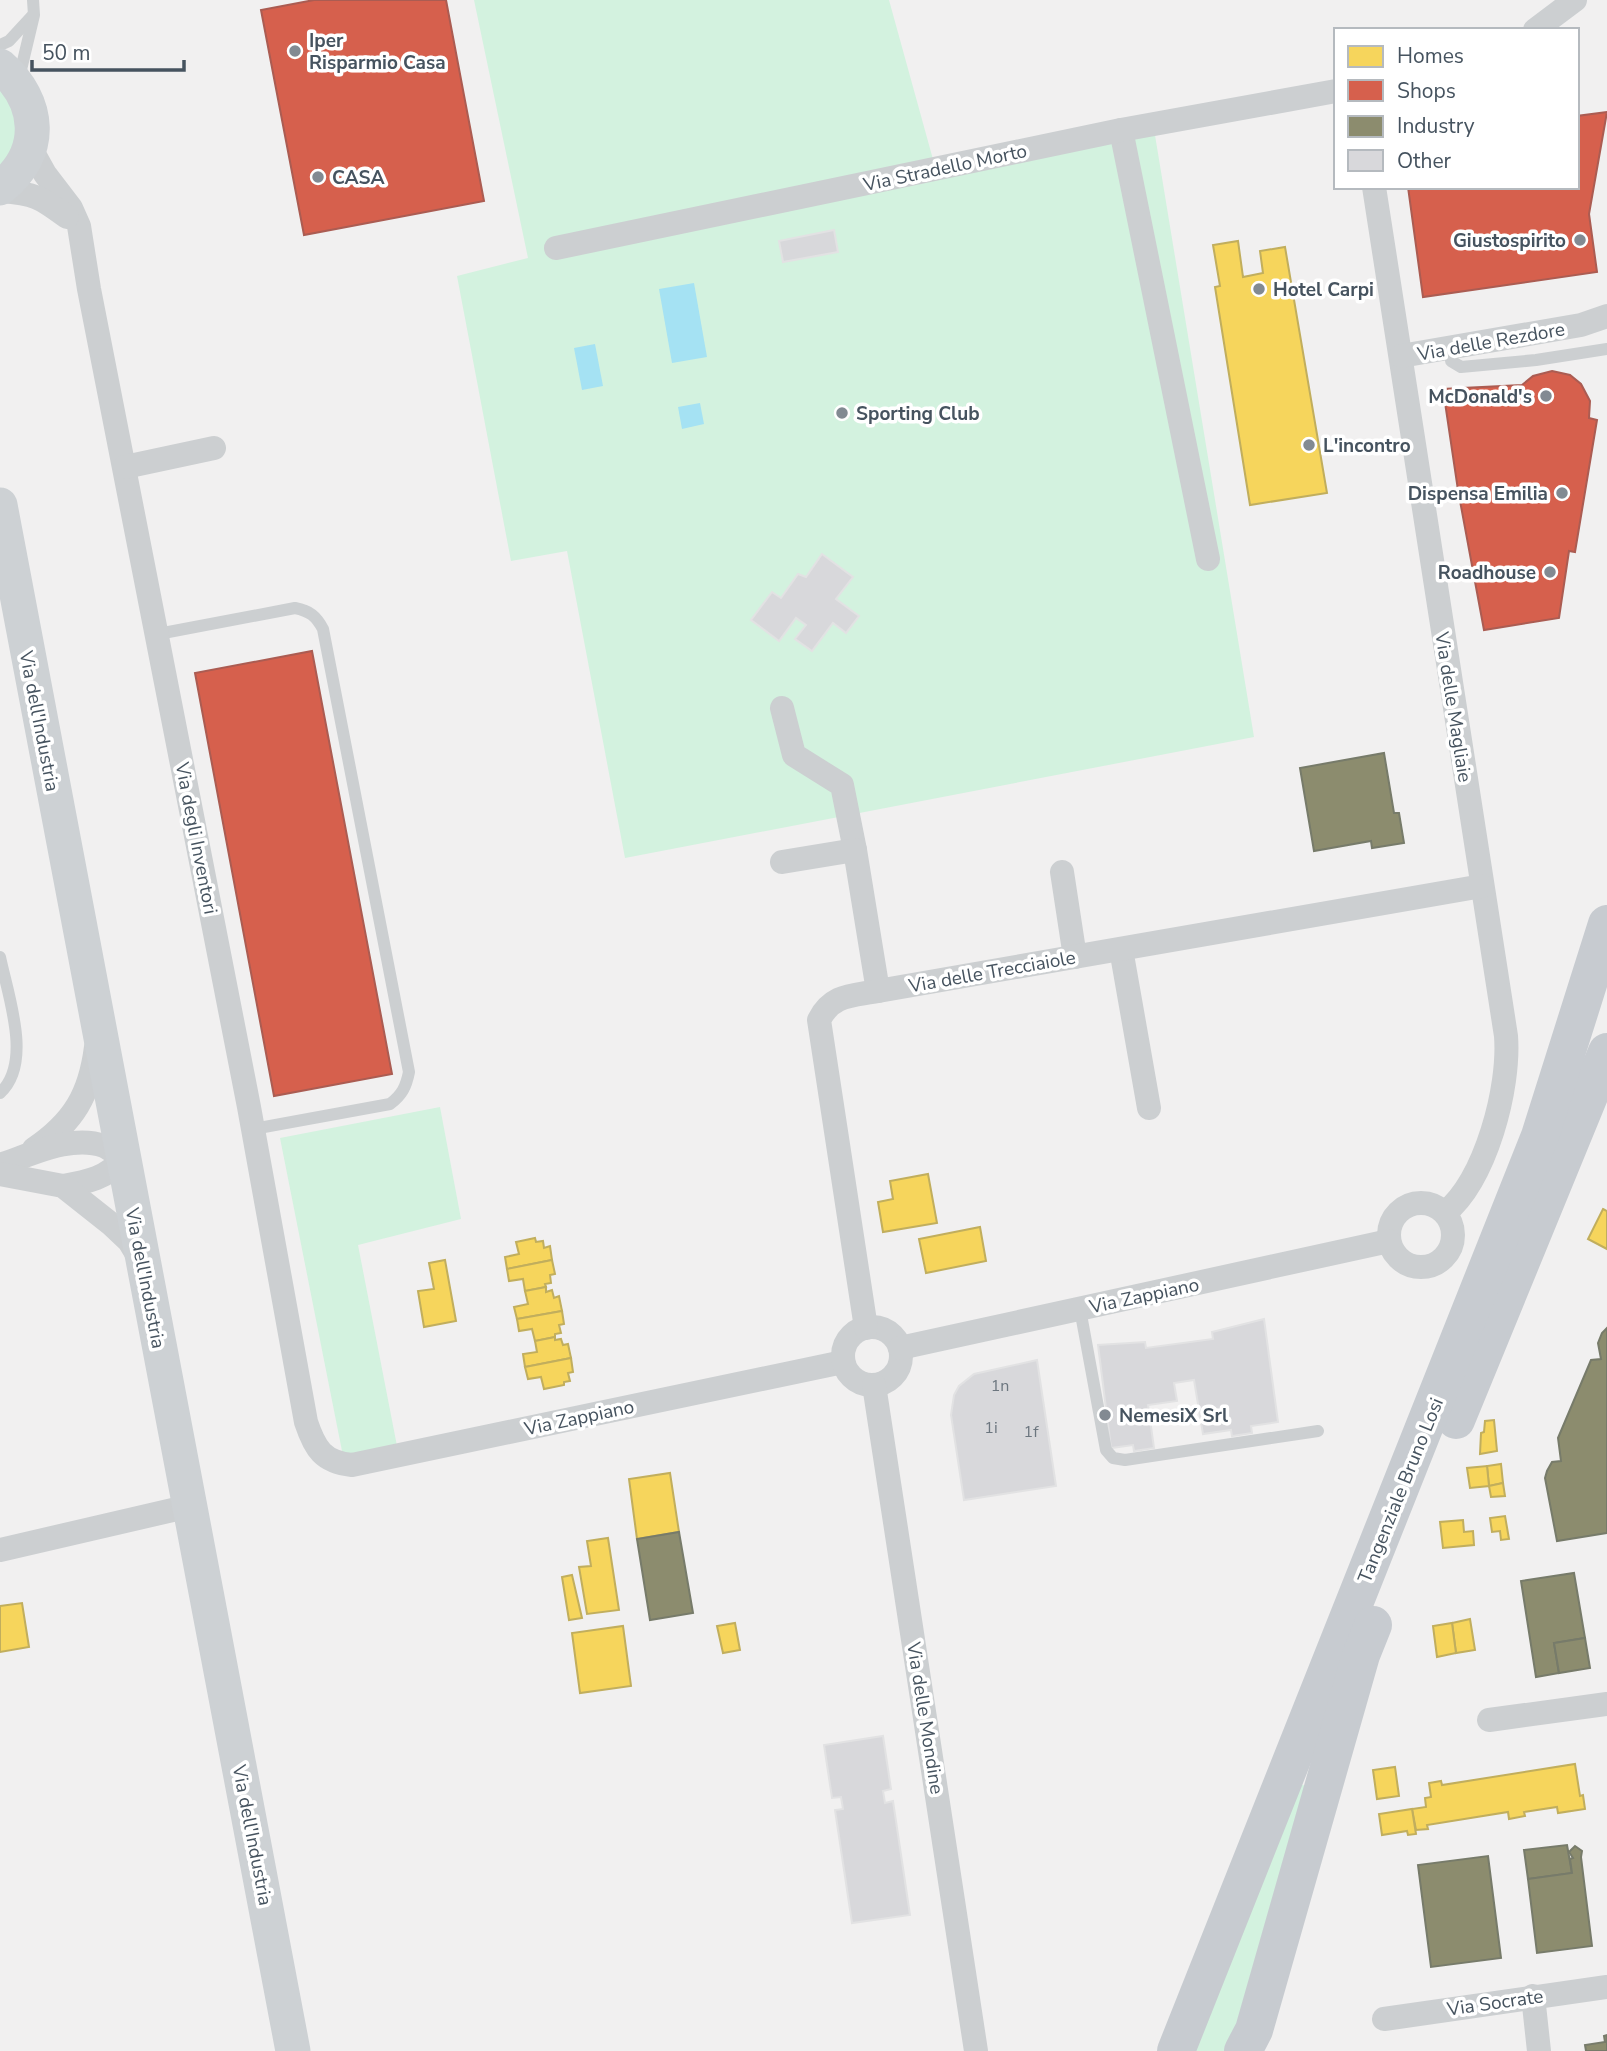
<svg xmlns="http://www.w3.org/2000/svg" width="1607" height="2051" font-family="'Nunito Sans',sans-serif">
  <rect width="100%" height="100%" fill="#f1f0f0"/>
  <g fill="#d3f2df">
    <path d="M474,0h415l45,163 219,-40 101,614 -629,121 -58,-307 -56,10 -54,-285 71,-18z"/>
    <path d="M0,85l10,13 8,40 -18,34z"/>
    <path d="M440,1107l21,112 -103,26 39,201 -54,10 -63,-318z"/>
    <path d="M1294,1783l13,3 -70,242 -13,23h-36z"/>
  </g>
  <g fill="#a5e2f3">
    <path d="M694,283l13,74 -35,6 -13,-74z"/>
    <path d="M595,344l8,42 -21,4 -8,-42z"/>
    <path d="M700,403l4,21 -22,5 -4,-22z"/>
  </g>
  <g fill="#f6d55c" stroke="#c1ae5d" stroke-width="2">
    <path d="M1238,241l5,36 20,-4 -3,-22 25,-4 42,246 -77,12 -35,-218 5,-1 -7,-41z"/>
    <path d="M928,1174l9,49 -54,9 -5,-30 15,-3 -3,-18z"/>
    <path d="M1603,1209l4,2v38l-19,-10z"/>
    <path d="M980,1227l6,34 -60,12 -7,-34z"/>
    <path d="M535,1238l1,4 7,-1 1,7 6,-2 2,14 -45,9 -2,-12 14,-3 -3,-12z"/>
    <path d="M445,1260l11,61 -32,6 -6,-36 16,-2 -5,-26z"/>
    <path d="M552,1260l3,14 -5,1 1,8 -6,1 1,3 -21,4 -2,-12 -14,2 -2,-12z"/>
    <path d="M546,1287v5l6,-2 2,8 5,-2 3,15 -45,8 -3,-12 14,-3 -3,-13z"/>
    <path d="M562,1311l2,13 -5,1 2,8 -6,1v3l-20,4 -3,-12 -13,2 -2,-12z"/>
    <path d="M555,1337v3l6,-1 2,6 5,-1 3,14 -46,9 -2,-13 14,-2 -2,-11z"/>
    <path d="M571,1358l2,14 -5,1 2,8 -6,1v3l-20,4 -3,-12 -13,2 -3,-12z"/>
    <path d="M1494,1420l3,31 -17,3 1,-21 3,-1 1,-11z"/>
    <path d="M1501,1464l2,19 -14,3 -2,-20z"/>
    <path d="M1487,1466l2,20 -19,2 -3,-20z"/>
    <path d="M670,1473l9,59 -42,7 -8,-60z"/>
    <path d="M1503,1483l2,13 -14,1 -2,-11z"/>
    <path d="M1505,1516l4,23 -8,1 -1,-9 -8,1 -2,-14z"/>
    <path d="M1463,1520l1,12 9,-1 1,14 -31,3 -3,-26z"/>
    <path d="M608,1538l11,72 -32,4 -8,-47 12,-1 -4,-25z"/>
    <path d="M572,1575l10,43 -13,2 -7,-43z"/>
    <path d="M22,1603l7,44 -29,5v-46z"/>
    <path d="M1470,1619l5,31 -19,3 -4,-30z"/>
    <path d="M735,1623l5,27 -17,3 -6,-27z"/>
    <path d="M1452,1623l4,30 -19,4 -4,-31z"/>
    <path d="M623,1626l8,60 -51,7 -8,-60z"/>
    <path d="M1575,1764l5,32 3,-1 2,14 -27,4 -1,-6 -33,5 1,4 -16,3 -1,-7 -81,13 1,4 -12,1 -4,-21 14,-2 -1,-9 6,-1 -2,-14 12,-2 1,4z"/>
    <path d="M1395,1767l4,29 -22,3 -4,-29z"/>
    <path d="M1412,1809l4,25 -8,1 -1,-4 -25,4 -3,-21z"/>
  </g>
  <g fill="#d6604d" stroke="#ab5c52" stroke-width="2">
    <path d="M314,0h132l38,201 -180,34 -43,-225z"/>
    <path d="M1607,112l-18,102 8,58 -174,25 -15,-110h169v-71z"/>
    <path d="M1552,371l18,4 11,9 9,17 -1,17 8,2 -22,132 -6,-1 -10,67 -75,12 -26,-140 -15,-101 79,-4 11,-9z"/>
    <path d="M312,651l80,423 -118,22 -79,-423z"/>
  </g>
  <g fill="#8c8c6e" stroke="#777b6a" stroke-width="2">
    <path d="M1384,753l10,60h5l5,30 -32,5 -1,-7 -57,10 -14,-83z"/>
    <path d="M1607,1328v205l-50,8 -12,-63 2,-7 5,-9 9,-1 -3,-23 33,-78 10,-1 -3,-16 4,-10z"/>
    <path d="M679,1532l14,81 -43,7 -13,-81z"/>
    <path d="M1574,1573l11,65 -31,5 5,30 -23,4 -15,-96z"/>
    <path d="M1585,1638l5,30 -31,5 -5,-30z"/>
    <path d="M1567,1845l5,28 -44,6 -4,-29z"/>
    <path d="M1575,1846l7,5 -1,6 11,89 -55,7 -9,-74 44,-6 -2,-14 3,-1 -4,-6z"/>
    <path d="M1488,1856l13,102 -70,9 -13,-102z"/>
    <path d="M1607,2035v16h-21l-1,-6 20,-3 -1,-6z"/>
  </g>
  <g fill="#d8d8db" stroke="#e2e2e3" stroke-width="2">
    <path d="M834,230l4,22 -55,10 -4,-21z"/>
    <path d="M822,554l31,23 -17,22 23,17 -13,17 -13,-10 -21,28 -17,-12 11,-14 -10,-7 -17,23 -28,-21 21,-28 9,6 17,-24 8,3z"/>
    <path d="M1264,1319l14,103 -27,4 1,7 -20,3 -1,-6 -28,4 -9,-54 -20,3 3,18 -29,4 6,43 -20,3 -1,-6 -22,3 -13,-103 47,-3 1,6 67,-9 -1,-7z"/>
    <path d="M1037,1360l19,126 -92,14 -13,-85 3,-20 5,-9 15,-12z"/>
    <path d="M883,1736l8,53 -8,2 2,12 8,-2 17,114 -58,8 -17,-113 8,-1 -2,-12 -9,1 -8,-53z"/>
  </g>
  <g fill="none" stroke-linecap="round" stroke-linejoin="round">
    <g stroke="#cccfd1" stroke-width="12">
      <path d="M0,45l9,-4 24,-26"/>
      <path d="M19,78l15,-63 -1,-15"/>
      <path d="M1451,347v14l10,6 75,-7 71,-11"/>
      <path d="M158,634l137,-26c15,3 21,8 28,21l86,443c-3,15 -7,23 -19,32l-137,25"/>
      <path d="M0,957c8,39 33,106 0,136"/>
      <path d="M1080,1309l26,141 7,8 12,2 193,-29"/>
    </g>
    <g stroke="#cccfd1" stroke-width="24">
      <path d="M1535,30l40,-30"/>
      <path d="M1121,130l87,429"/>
      <path d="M30,147l15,27 26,34 8,18 10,63 160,818 57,315c9,27 17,40 46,43l491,-103"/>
      <path d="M1374,187l132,849c4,52 -20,143 -61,177"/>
      <path d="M0,191c35,3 39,5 67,26"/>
      <path d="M556,248l565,-118 215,-39"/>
      <path d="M1401,356l180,-31 26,-9"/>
      <path d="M125,467l89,-19"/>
      <path d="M782,708l12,47 48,30 13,65"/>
      <path d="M782,862l73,-12 23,141"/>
      <path d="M1062,872l13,85"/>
      <path d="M1121,949l28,159"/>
      <path d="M34,1149c40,-27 56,-55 62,-102"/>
      <path d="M0,1165c31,-10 71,-31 104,-19 6,3 13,8 19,12 -15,20 -36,24 -60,28"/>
      <path d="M0,1174l63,12 48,38 18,17 11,18"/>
      <circle cx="1421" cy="1235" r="32"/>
      <circle cx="872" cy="1356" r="29"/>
      <path d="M866,1328l-47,-308c13,-26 33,-24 59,-29l604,-105"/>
      <path d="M900,1348l489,-107"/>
      <path d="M874,1385l102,666"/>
      <path d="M0,1550l190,-44"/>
      <path d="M1489,1720l118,-16"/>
      <path d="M1533,1996l6,55"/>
      <path d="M1384,2019l223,-32"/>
    </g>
    <g stroke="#cdd1d4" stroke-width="35">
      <path d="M0,66c41,36 45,87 0,122"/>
      <path d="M0,505c96,515 197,1030 293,1546"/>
    </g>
    <g stroke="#c7cbd0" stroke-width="38">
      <path d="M1456,1420l151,-368"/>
      <path d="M1176,2051l364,-915 67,-212"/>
      <path d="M1243,2051l11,-21 107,-375 12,-30"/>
    </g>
  </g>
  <g fill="#828a92" stroke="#fff" stroke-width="2.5">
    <circle cx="295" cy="51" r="7"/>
    <circle cx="318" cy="177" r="7"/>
    <circle cx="1580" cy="240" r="7"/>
    <circle cx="1259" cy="289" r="7"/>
    <circle cx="1546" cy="396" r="7"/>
    <circle cx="842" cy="413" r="7"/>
    <circle cx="1309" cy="445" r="7"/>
    <circle cx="1562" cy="493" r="7"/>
    <circle cx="1550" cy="572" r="7"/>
    <circle cx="1105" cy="1415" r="7"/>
  </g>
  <g text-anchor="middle" stroke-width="7" stroke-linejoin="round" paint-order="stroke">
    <g font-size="16" fill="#6c767f">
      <text x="1000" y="1391">1n</text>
      <text x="991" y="1433">1i</text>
      <text x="1031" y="1437">1f</text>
    </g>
    <g font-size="19" font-weight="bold" fill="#46535f" stroke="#fff" text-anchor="start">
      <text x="309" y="47">Iper<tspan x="309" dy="22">Risparmio Casa</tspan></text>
      <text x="332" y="184">CASA</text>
      <text x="1566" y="247" text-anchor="end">Giustospirito</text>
      <text x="1273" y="296">Hotel Carpi</text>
      <text x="1532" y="403" text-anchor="end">McDonald's</text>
      <text x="856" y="420">Sporting Club</text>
      <text x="1323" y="452">L'incontro</text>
      <text x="1548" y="500" text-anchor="end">Dispensa Emilia</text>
      <text x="1536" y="579" text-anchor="end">Roadhouse</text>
      <text x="1119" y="1422">NemesiX Srl</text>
    </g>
    <g font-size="19" fill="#46535f" stroke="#fff">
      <text transform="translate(945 167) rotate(-12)" y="7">Via Stradello Morto</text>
      <text transform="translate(1491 341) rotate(-10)" y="7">Via delle Rezdore</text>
      <text transform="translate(1454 707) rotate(81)" y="7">Via delle Magliaie</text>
      <text transform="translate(40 721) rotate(79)" y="7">Via dell'Industria</text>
      <text transform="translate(197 838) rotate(79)" y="7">Via degli Inventori</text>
      <text transform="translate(992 971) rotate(-10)" y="7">Via delle Trecciaiole</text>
      <text transform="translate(146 1278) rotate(79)" y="7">Via dell'Industria</text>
      <text transform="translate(1144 1295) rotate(-12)" y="7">Via Zappiano</text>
      <text transform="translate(579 1417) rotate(-12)" y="7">Via Zappiano</text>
      <text transform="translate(1400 1490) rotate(-68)" y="7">Tangenziale Bruno Losi</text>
      <text transform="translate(926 1718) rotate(81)" y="7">Via delle Mondine</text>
      <text transform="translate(253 1835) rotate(79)" y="7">Via dell'Industria</text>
      <text transform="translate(1495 2002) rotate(-8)" y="7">Via Socrate</text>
    </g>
  </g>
  <rect x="1334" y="28" width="245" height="161" fill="#ffffff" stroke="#b5babf" stroke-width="2"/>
  <rect x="1348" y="46" width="35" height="21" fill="#f6d55c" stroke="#b5babf" stroke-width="2"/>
  <text x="1397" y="63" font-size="21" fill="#46535f">Homes</text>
  <rect x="1348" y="80" width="35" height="21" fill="#d6604d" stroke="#b5babf" stroke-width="2"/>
  <text x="1397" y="98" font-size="21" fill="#46535f">Shops</text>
  <rect x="1348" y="116" width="35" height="21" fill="#8c8c6e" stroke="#b5babf" stroke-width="2"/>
  <text x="1397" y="133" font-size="21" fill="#46535f">Industry</text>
  <rect x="1348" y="150" width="35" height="21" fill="#d8d8db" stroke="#b5babf" stroke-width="2"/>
  <text x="1397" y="168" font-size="21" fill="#46535f">Other</text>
  <path d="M32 60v10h152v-10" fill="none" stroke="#46535f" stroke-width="3.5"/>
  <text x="42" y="60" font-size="21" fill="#46535f" stroke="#ffffff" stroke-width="5" paint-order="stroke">50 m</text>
</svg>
